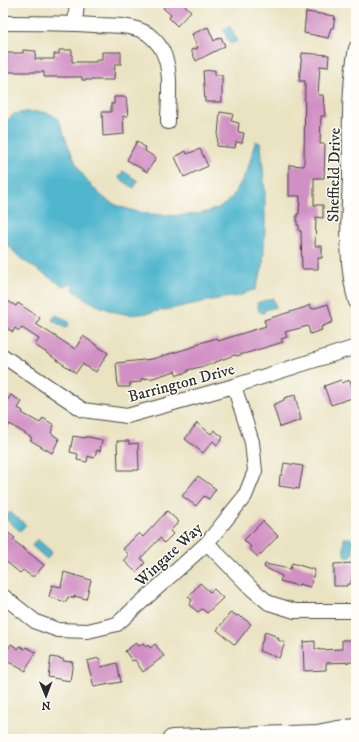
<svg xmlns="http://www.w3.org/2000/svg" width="359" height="742" font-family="'IM FELL DW Pica',serif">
  <rect width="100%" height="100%" fill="#fdfcf7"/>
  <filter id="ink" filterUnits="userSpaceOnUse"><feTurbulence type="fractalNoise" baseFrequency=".025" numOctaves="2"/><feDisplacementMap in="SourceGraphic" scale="8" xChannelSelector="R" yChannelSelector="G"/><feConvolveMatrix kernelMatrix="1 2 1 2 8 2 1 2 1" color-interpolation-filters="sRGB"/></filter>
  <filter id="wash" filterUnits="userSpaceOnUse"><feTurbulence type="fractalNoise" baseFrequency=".012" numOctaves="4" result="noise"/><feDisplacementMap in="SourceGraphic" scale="16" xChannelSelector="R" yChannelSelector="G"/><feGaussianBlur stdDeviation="0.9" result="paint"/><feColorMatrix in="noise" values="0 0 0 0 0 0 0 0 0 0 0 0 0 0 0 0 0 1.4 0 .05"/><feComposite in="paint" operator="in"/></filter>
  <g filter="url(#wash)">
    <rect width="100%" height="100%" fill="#eae3c2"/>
    <g fill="#50b6ce" stroke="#3e707c">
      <path d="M230,26l7,15 -7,3 -7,-15z"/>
      <path d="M25,112c13,0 25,-2 34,8 9,24 15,48 34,67 6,6 13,14 21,17 27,13 98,20 118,-7 6,-9 14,-23 17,-32 3,-8 3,-16 7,-24l5,3 4,49v35l-2,39 -8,23c-6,0 -11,5 -17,6 -25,3 -49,9 -73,14 -14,2 -27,6 -40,4 -19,-3 -36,-12 -51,-23v-5l-3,-2 -8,2 -42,-27 -13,-14 -5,-12v-109l11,-10z"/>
      <path d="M123,171l15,10 -4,7 -15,-10z"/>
      <path d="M273,298l3,9 -12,3 1,2 -3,1 -3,-2 -2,-8z"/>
      <path d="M56,315l13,7 -1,2 1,1 -2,2h-1l-1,1 -13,-8z"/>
      <path d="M10,512l16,13 -6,6 -15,-13z"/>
      <path d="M344,538h7l1,1 1,15 -2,1v2l-4,1v-3h-3z"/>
      <path d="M37,539l15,13 -5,7 -15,-13z"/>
    </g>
    <g id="blocks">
      <g fill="#d190c4">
        <path d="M168,3h14l9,8 -14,15 -8,-8 2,-3 -8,-7z"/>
        <path d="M306,12l29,4 -2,12h-2l-3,10 -24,-5z"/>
        <path d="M208,27l6,14 7,-4 4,9 -29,15 -5,-11 7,-2 -4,-8 -2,-6z"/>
        <path d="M23,50l13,1 -1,8h19v-5h5v-4h13v12h24v-2h6v-8h19v12h-6l-1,16h-32v-3h-38v-5h-37v-19h16z"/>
        <path d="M302,53l27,2 -1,12 -8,-1 -2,29h5l2,21h-4l-1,28h5l-1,34h-10v27h9v13l-7,-1 -1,29h7v12h-4v11h-16l-1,-38h-2v-6h-2v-11h2l1,-18h-11v-31l15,1 1,-85h-6z"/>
        <path d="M215,70v5h7v27h-17l-2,-31z"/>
        <path d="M114,97h12l2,19h-5l1,18 -21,2 -1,-24h9v-8h3z"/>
        <path d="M220,112l13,2 -2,7 8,2 -1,9 6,1 -2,10 -6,-1 -1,6 -18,-2z"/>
        <path d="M137,141l9,7 -1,3 11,7 -9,14 -20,-12z"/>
        <path d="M200,149l8,17 -24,11 -9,-20 11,-6 1,3z"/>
        <path d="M3,298l13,8 2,-3 22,15 -4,6 39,25 8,-13 25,17 -12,19 -14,-8 -6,9 -41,-28 4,-6 -17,-11 -3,3 -4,-3 -2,4 -10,-6z"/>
        <path d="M328,304l5,18 -12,5 1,3 -12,4 -2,-8 -23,6 2,5 -6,2 2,3 -13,4 -33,10 -3,-1 -26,10 -20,5v2l-11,3 -2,-4 -22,7 -12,1v3l-11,1v4h-12l-2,-24 36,-4 44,-13v-2l21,-6 1,3 48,-15 -2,-6 39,-12 7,-3 2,4z"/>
        <path d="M341,380l1,3 8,-3 5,17 -24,8 -7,-19z"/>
        <path d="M11,395l11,7 -4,6 5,3 -1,2 18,10 3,-5 11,7 -3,8 8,6 -7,14 -22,-13 2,-2 -22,-14 -7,10v-27z"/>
        <path d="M295,395l6,25 -21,7 -7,-22 11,-5v-2z"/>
        <path d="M197,423l14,11 3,-4 9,7 -6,8 -4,-4 -10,12 -18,-14z"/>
        <path d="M73,436l12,2v-1h4l13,3 -2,11 -3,-1 -3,8 -6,-2 -1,6 -10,-2 1,-6 -8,-2z"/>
        <path d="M117,441h12v3l9,-1 1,27h-21z"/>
        <path d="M284,463l19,3 -4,23 -20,-3 1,-11h2z"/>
        <path d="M198,476l18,13 -7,10 -5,-3 -8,10 -14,-10z"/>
        <path d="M167,511l12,11 -9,9 3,3 -9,9 -4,-5 -19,20 4,5 -9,9 -12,-11 5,-6 -6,-6 16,-16 4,4z"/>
        <path d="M263,521l15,15 -20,21 -9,-8 2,-2 -7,-7z"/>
        <path d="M3,529l12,9 -2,2 31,25 -9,11h-4l-8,-6 -3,3 -17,-14z"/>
        <path d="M292,563l23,7 -5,17 -11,-3 -1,2 -18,-5 2,-5 -18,-9 1,-3 25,5z"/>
        <path d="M355,563l1,17h-5v4h-4v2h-13v-22z"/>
        <path d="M64,572l27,8 -5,19 -12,-3v2l-6,-1 -2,5 -17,-5 3,-12 9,2z"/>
        <path d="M200,583l10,9 4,-3 9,9 -16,15 -5,-4 -4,3 -9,-7 3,-5 -4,-3z"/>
        <path d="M231,612l6,4 1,-1 3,3 1,-1 9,7 -16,21 -18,-15z"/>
        <path d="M265,632l11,4v2h3l-1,2 7,3 -6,15 -20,-7z"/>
        <path d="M342,640h12v3h2v19l-30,1v7l-22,1 -1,-29 12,-1v8h4v1l23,-1z"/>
        <path d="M136,643l3,3 4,-3 3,4 2,-2 2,3 5,-4 9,12 -21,16 -8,-12 -3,1 -7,-10z"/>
        <path d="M11,644l7,5 2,-3 5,3 1,-2 10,5 -11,19 -22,-12z"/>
        <path d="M51,657l12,2v2l10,1 -3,19 -22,-4z"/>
        <path d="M99,658l2,9 16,-4 4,19 -27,5 -7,-26z"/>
      </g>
    </g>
  </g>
  <g filter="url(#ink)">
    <use href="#blocks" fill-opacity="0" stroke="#484742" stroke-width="1"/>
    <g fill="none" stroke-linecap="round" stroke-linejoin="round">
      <g stroke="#484742" stroke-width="16">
        <g id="minor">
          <path d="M3,23c30,0 61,0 91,2 17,1 39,-1 54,9 5,4 11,10 14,16 11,21 6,49 6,72"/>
          <path d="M75,24l2,-21"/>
          <path d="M356,48c-8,41 -6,85 -6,127 -1,42 -6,86 6,127"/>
          <path d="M3,356l80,54 44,6 107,-30 122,-39"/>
          <path d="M207,543l45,46 17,14 26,8h61"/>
          <path d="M3,596l33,26 22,8 30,1 29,-7 90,-81 38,-47 10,-25 -3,-29 -18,-56"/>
        </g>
      </g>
      <g stroke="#484742" stroke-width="20">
        <path id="major" d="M172,739l145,-5 21,-4 18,-2"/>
      </g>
      <use href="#minor" stroke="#fff" stroke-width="14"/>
      <use href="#major" stroke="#fff" stroke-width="18"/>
    </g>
  </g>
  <g text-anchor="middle" stroke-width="3" stroke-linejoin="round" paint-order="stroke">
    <g font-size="16" fill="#2b2b2b" stroke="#fdfcf7">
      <text transform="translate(333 175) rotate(-89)" y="6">Sheffield Drive</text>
      <text transform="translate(181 382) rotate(-15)" y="6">Barrington Drive</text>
      <text transform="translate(168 554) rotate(-43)" y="6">Wingate Way</text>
    </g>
  </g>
  <rect width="359" height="742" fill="none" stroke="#fdfcf7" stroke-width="16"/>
  <g transform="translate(46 696) rotate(179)" stroke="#fdfcf7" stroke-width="3" paint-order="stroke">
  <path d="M0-3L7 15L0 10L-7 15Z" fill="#2b2b2b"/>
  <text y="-6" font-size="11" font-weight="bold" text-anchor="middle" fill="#2b2b2b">N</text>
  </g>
</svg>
